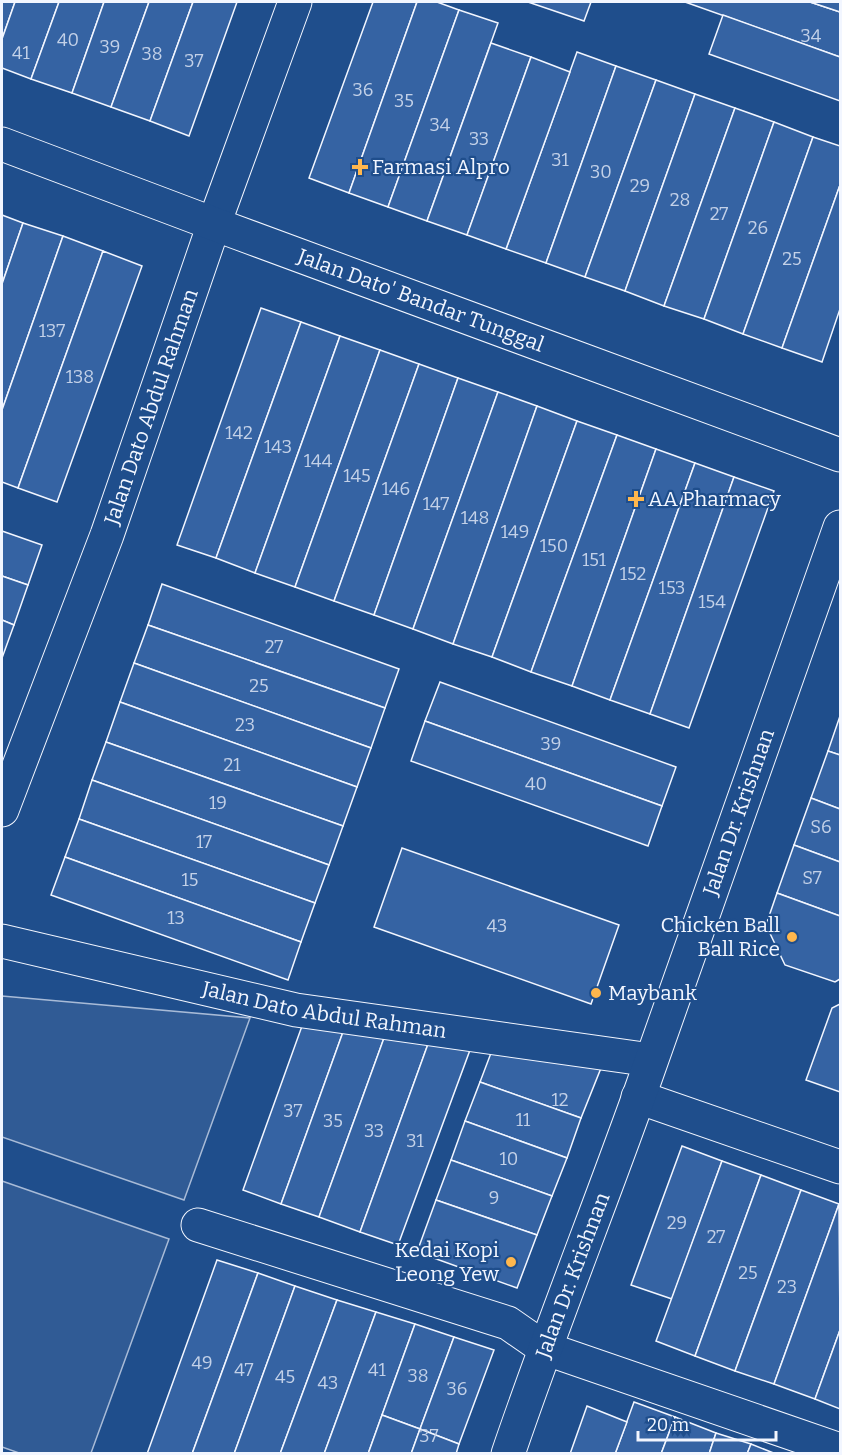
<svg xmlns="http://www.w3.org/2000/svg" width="842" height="1455" font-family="Bitter,serif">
  <rect width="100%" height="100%" fill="#1f4e8c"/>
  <g fill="#305b95" stroke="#a8bbd7" stroke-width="1.5">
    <path d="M2,996l248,22 -66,182 -182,-63z"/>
    <path d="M2,1181l167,58 -78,214h-72l-17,-6z"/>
  </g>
  <g fill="#3563a3" stroke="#f2f6ff" stroke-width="1.5">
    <path d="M2,2h13l-13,37z"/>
    <path d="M15,2h44l-28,77 -29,-11v-29z"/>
    <path d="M59,2h45l-32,91 -41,-14z"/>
    <path d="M104,2h45l-38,105 -39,-14z"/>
    <path d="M149,2h44l-43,119 -39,-14z"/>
    <path d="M193,2h44l-48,134 -39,-15z"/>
    <path d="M373,2h44l-68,191 -40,-15z"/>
    <path d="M417,2h20l22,8 -71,197 -39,-14z"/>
    <path d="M528,2h63l-7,19z"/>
    <path d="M685,2h125l30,10v45z"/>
    <path d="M810,2h30v10z"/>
    <path d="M459,10l39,13 -71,198 -39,-14z"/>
    <path d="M723,15l117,42v44l-131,-47z"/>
    <path d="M491,43l40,14 -64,178 -40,-14z"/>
    <path d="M577,52l39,14 -70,197 -40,-14z"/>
    <path d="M531,57l39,15 -64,177 -39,-14z"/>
    <path d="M616,66l40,14 -71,197 -39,-14z"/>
    <path d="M656,80l39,14 -70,197 -40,-14z"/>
    <path d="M695,94l40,14 -71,198 -39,-15z"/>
    <path d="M735,108l39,14 -70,197 -40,-13z"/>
    <path d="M774,122l39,15 -70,197 -39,-15z"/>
    <path d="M813,137l27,9v39l-58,163 -39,-14z"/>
    <path d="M840,185v124l-18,53 -40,-14z"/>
    <path d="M2,215l21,8 -21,61z"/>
    <path d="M23,223l40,13 -61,174v-126z"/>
    <path d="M63,236l40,15 -85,237 -16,-6v-72z"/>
    <path d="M103,251l39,15 -85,236 -39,-14z"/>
    <path d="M261,308l40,14 -85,236 -39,-13z"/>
    <path d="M301,322l39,14 -85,237 -39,-15z"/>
    <path d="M340,336l40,14 -85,237 -40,-14z"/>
    <path d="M380,350l39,14 -85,237 -39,-14z"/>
    <path d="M419,364l39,14 -84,237 -40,-14z"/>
    <path d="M458,378l40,14 -85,237 -39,-14z"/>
    <path d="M498,392l39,14 -84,238 -40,-15z"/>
    <path d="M537,406l40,15 -85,236 -39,-13z"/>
    <path d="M577,421l40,14 -86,237 -39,-15z"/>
    <path d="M617,435l39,14 -84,237 -41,-14z"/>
    <path d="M656,449l39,14 -85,237 -38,-14z"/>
    <path d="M695,463l39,14 -84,237 -40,-14z"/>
    <path d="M734,477l40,14 -85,237 -39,-14z"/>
    <path d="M2,531l40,14 -14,40 -26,-9z"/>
    <path d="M2,576l26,9 -14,40 -12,-5z"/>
    <path d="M162,584l237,85 -14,39 -237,-83z"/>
    <path d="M2,620l12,5 -12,33z"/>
    <path d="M148,625l237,83 -14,40 -237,-85z"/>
    <path d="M134,663l237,85 -14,39 -237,-85z"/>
    <path d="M440,682l236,85 -14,39 -237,-85z"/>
    <path d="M120,702l237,85 -14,39 -237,-84z"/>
    <path d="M840,716v39l-12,-4z"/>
    <path d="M425,721l237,85 -14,40 -237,-85z"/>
    <path d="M106,742l237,84 -14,39 -237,-85z"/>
    <path d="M828,751l12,4v54l-29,-11z"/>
    <path d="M92,780l237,85 -14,38 -236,-84z"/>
    <path d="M811,798l29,11v53l-46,-17z"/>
    <path d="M79,819l236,84 -14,39 -236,-85z"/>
    <path d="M794,845l46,17v54l-63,-23z"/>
    <path d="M402,848l217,77 -28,79 -217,-77z"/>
    <path d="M65,857l236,85 -13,38 -237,-85z"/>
    <path d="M777,893l63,23v63l-5,3 -50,-17 -19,-40z"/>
    <path d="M840,1004v88l-34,-12 26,-72z"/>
    <path d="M302,1026l41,6 -62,172 -38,-14z"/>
    <path d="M343,1032l41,6 -65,179 -38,-13z"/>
    <path d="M384,1038l44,6 -68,188 -41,-15z"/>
    <path d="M428,1044l42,6 -72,195 -38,-13z"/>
    <path d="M491,1053l110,15 -20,50 -101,-36z"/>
    <path d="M480,1082l101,36 -14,40 -102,-37z"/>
    <path d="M465,1121l102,37 -15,38 -101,-36z"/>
    <path d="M682,1146l40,15 -50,138 -41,-14z"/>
    <path d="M451,1160l101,36 -15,39 -101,-35z"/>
    <path d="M722,1161l39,14 -66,181 -39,-15z"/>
    <path d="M761,1175l40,15 -66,181 -40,-15z"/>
    <path d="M801,1190l38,14 -65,180 -39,-13z"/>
    <path d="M436,1200l101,35 -20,53 -100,-36z"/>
    <path d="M839,1204l1,126 -25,69 -41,-15z"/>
    <path d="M217,1260l41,13 -66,181h-45z"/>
    <path d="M258,1273l37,13 -61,168h-42z"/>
    <path d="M295,1286l42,14 -57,154h-46z"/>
    <path d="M337,1300l39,12 -52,142h-44z"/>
    <path d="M376,1312l39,12 -33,91 -14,39h-44z"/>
    <path d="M415,1324l39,13 -34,92 -38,-14z"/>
    <path d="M840,1330v79l-25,-10z"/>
    <path d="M454,1337l40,13 -35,94 -39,-15z"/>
    <path d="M634,1402l41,15 -14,37h-46z"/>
    <path d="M587,1406l40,16 -12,32h-45z"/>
    <path d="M382,1415l38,14 -9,25h-43z"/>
    <path d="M675,1417l41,16 -7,21h-48z"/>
    <path d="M420,1429l39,15 -3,10h-45z"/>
    <path d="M716,1433l35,11 -4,10h-38z"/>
    <path d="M751,1444l25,10h-29z"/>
  </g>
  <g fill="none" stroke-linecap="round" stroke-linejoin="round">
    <g stroke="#f2f6ff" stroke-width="35">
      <g id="minor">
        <path id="s1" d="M2,810l105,-275 107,-311 81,-222"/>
        <path id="s2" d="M2,941l294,69 355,50"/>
        <path d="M638,1097l202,70"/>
        <path d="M198,1225l310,98 36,25 296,102"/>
        <path id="s3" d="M508,1454c41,-121 88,-238 131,-358 67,-190 133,-380 201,-569"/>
      </g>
    </g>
    <g stroke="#f2f6ff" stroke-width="35">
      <g id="highway">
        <path id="s4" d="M2,144l212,80 626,231"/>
      </g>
    </g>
    <use href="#minor" stroke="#1f4e8c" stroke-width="33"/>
    <use href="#highway" stroke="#1f4e8c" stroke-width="33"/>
  </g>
  <g fill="#ffb74d" stroke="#1f4e8c" stroke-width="2">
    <path d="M357 158h6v6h6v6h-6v6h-6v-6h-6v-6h6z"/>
    <path d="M633 490h6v6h6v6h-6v6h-6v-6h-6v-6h6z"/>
    <circle cx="792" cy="937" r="6"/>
    <circle cx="596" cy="993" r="6"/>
    <circle cx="511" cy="1262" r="6"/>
  </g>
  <g text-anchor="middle" stroke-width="4.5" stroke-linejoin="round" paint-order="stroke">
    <g font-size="18" fill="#c3d1e8">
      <text x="811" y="42">34</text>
      <text x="68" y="46">40</text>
      <text x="110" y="53">39</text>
      <text x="21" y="59">41</text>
      <text x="152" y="60">38</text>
      <text x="194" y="67">37</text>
      <text x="363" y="96">36</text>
      <text x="404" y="107">35</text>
      <text x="440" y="131">34</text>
      <text x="479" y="145">33</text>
      <text x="560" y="166">31</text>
      <text x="601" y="178">30</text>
      <text x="640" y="192">29</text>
      <text x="680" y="206">28</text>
      <text x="719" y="220">27</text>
      <text x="758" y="234">26</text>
      <text x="792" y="265">25</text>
      <text x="52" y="337">137</text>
      <text x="80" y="383">138</text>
      <text x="239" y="439">142</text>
      <text x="278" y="453">143</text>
      <text x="318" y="467">144</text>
      <text x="357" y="482">145</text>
      <text x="396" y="495">146</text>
      <text x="436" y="510">147</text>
      <text x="475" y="524">148</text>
      <text x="515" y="538">149</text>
      <text x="554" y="552">150</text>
      <text x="594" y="566">151</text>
      <text x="633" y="580">152</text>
      <text x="672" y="594">153</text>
      <text x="712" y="608">154</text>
      <text x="274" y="653">27</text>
      <text x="259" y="692">25</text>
      <text x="245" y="731">23</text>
      <text x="551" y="750">39</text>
      <text x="232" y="771">21</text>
      <text x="536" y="790">40</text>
      <text x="218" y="809">19</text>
      <text x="821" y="833">S6</text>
      <text x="204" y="848">17</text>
      <text x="812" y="884">S7</text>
      <text x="190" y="886">15</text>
      <text x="176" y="924">13</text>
      <text x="497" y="932">43</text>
      <text x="560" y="1106">12</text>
      <text x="293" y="1117">37</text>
      <text x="523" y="1126">11</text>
      <text x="333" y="1127">35</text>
      <text x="374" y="1137">33</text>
      <text x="415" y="1147">31</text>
      <text x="509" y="1165">10</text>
      <text x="494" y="1204">9</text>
      <text x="677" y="1229">29</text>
      <text x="716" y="1243">27</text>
      <text x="748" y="1279">25</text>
      <text x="787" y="1293">23</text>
      <text x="202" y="1369">49</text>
      <text x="244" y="1376">47</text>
      <text x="377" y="1376">41</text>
      <text x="418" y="1382">38</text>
      <text x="285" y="1383">45</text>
      <text x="328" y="1389">43</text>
      <text x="457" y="1395">36</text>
      <text x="429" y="1442">37</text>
    </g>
    <g font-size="21" fill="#f2f6ff" stroke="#1f4e8c" text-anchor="start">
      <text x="372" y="174">Farmasi Alpro</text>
      <text x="648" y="506">AA Pharmacy</text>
      <text x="780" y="932" text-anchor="end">Chicken Ball<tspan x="780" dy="24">Ball Rice</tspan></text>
      <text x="608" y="1000">Maybank</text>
      <text x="499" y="1257" text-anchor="end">Kedai Kopi<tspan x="499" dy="24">Leong Yew</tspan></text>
    </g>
    <g font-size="21" fill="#f2f6ff" stroke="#1f4e8c">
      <text dy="7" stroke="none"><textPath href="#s4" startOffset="447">Jalan Dato' Bandar Tunggal</textPath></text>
      <text dy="7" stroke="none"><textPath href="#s1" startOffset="430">Jalan Dato Abdul Rahman</textPath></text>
      <text dy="7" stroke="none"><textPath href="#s3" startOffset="682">Jalan Dr. Krishnan</textPath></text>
      <text dy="7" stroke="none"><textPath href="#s2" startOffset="330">Jalan Dato Abdul Rahman</textPath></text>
      <text dy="7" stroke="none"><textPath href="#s3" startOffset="190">Jalan Dr. Krishnan</textPath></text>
    </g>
  </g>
  <rect width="842" height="1455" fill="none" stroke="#f2f6ff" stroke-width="6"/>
  <path d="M638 1431v9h138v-9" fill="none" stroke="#f2f6ff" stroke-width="3"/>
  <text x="647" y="1431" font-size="18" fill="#f2f6ff" stroke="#1f4e8c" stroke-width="4.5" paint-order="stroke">20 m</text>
</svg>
